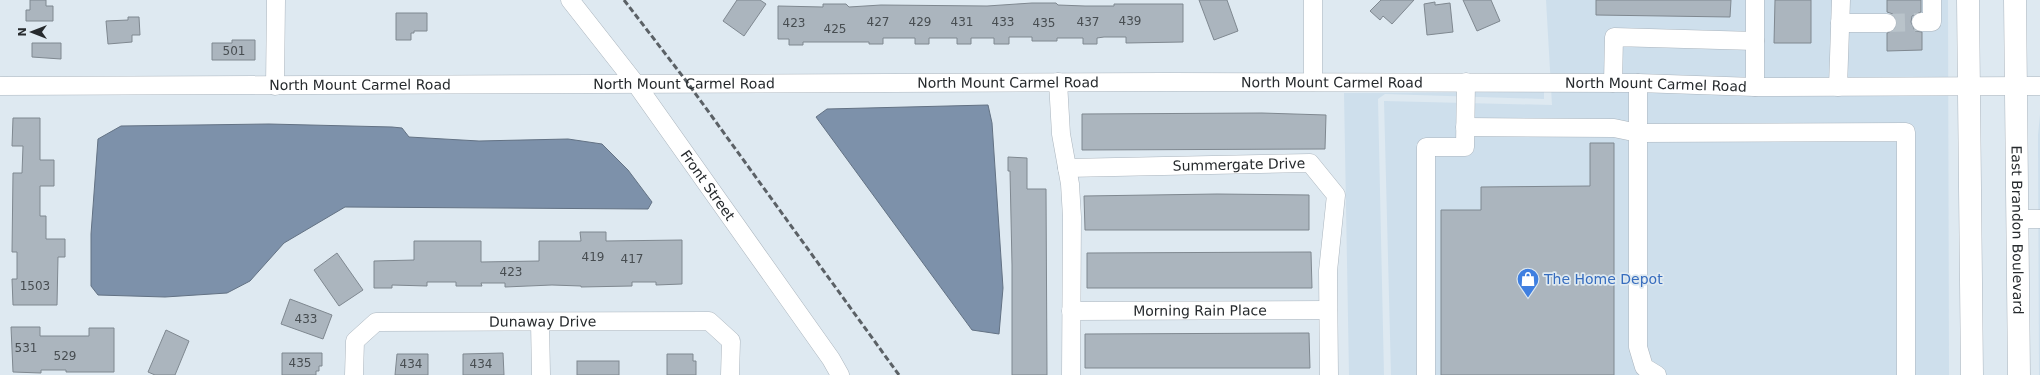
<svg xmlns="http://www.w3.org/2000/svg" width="2040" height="375" font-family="'DejaVu Sans',sans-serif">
  <rect width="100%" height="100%" fill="#dee9f1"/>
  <g fill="#cedfec">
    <path d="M1546,0h402l1,375h-558l-7,-274 168,4z"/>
    <path d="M1544,90v9l-159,-5 -7,5 6,276h-35l-5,-282 188,-1z"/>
    <path d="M2040,115v260h-1l-1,-240z"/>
  </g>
  <g fill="#7d91aa" stroke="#637284">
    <path d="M988,105l4,18 11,165 -4,46 -27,-4 -156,-213 11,-8z"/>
    <path d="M269,124l123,3 10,1 7,9 70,4 89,-2 34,5 26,26 24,32 -4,7 -303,-2 -61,36 -34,38 -23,12 -62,4 -67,-2 -7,-9v-52l7,-95 23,-13z"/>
  </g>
  <g fill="#abb5be" stroke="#7f8890">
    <path d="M30,0h16v6h7v15h-27v-11h4z"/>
    <path d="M737,0h23l6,4 -22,32 -21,-15z"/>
    <path d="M1199,0h28l11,31 -24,9z"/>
    <path d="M1381,0h33l-22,24 -9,-8 -3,4 -10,-9z"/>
    <path d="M1463,0h28l9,21 -23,10z"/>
    <path d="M1596,0h135l-1,17 -134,-2z"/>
    <path d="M1775,0h36v43h-37z"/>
    <path d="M1887,0h34v12l-9,4 -1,6 4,9 7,1v18l-35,1v-18l9,-4 1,-6 -4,-9 -6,-2z"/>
    <path d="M1435,2v3l15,-2 3,29 -26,3 -3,-31z"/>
    <path d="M1032,3h24l2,2 27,1h29v-2h69v38l-57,1v-6h-22l-7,1v6h-14v-6h-26v3h-25v-4h-23v7h-15v-6h-23v6h-14v-6h-28v6h-14v-6h-32v6h-14v-2h-66v3h-14v-6h-11v-33l45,1v-3h23l3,3 32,-2 106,1z"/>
    <path d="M396,13h31v18h-13v2h-3v7h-15z"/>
    <path d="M128,17h11l1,18h-8v7l-24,2 -2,-23 22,-1z"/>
    <path d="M232,40h23v20h-43v-17h20z"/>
    <path d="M32,43h29v16l-29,-2z"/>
    <path d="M1262,113l64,2 -1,34 -243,1v-36z"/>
    <path d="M13,118h27v42h14v26h-14v30h6v23h19v18h-7l-1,48h-44l-1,-26h5v-27h-5l1,-79h9l1,-27h-11z"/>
    <path d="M1590,143h24v232h-173v-165h40v-23l109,-1z"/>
    <path d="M1008,157l19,1v31h19l1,186h-35v-110l-2,-94h-2z"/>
    <path d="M1217,194l92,1v35h-224l-1,-34z"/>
    <path d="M580,232h26v9l76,-1v44l-26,1v-3h-24v4l-51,1v-1l-29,-1 -47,2v-4h-24l1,3h-26v-4h-29v4l-35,-1v3h-18v-27l40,-1v-19h67v21l58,-1v-20h42z"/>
    <path d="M1311,252l1,36h-225v-35z"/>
    <path d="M337,253l26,37 -24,16 -25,-36z"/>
    <path d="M290,299l42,16 -9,24 -42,-15z"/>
    <path d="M11,327h29v9h49v-8h25v44h-48v-2h-25v3l-28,-1z"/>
    <path d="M166,330l23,11 -14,34h-20l-7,-3z"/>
    <path d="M1309,333l1,35h-225v-34z"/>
    <path d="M282,353h40v13h-3v5h-3v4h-34z"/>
    <path d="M503,353l1,22h-41v-21z"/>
    <path d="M397,354h31v21h-33z"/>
    <path d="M667,354h26v7h3v14h-29z"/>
    <rect x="577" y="361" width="42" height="14"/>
  </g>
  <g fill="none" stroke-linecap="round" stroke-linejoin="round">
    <path stroke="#b9c3ca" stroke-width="18" stroke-dasharray="18 9" stroke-linecap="butt" d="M1887,23l34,-1"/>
    <g stroke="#abb5be" stroke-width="19">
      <g id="minor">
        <path id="s1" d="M570,0l66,84 195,275 9,16"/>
        <path d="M1313,0v82"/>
        <path d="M1755,0v87"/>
        <path d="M1921,22h11v-22"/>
        <path d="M1840,23h47"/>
        <path d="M1058,82l3,52 9,50 2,33 -1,158"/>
        <path d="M1613,83l1,-46 141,4"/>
        <path d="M1638,83v264l6,20 13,8"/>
        <path id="s2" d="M0,86l1166,-4 472,1 117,4 285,-1"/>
        <path d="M275,86l1,-86"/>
        <path d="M1838,87l3,-87"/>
        <path d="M1465,127l149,1 24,5 268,-1v243"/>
        <path id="s3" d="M1067,168l243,-5 26,32 -8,76 1,104"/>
        <path d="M2017,219h23"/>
        <path id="s4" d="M1071,311l257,-1"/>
        <path d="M540,322l1,53"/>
        <path id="s5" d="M354,375l1,-34 21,-19 333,-1 22,20 -1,34"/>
        <path d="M1426,375v-228h39l1,-65"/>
      </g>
    </g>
    <g stroke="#abb5be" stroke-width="23">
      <g id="highway">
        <path d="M1968,0l4,375"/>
        <path id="s6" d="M2015,0l4,375"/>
      </g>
    </g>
    <use href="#minor" stroke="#fff" stroke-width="18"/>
    <use href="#highway" stroke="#fff" stroke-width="22"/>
    <path stroke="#5b6166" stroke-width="3" stroke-dasharray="6 3" stroke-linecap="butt" d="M624,0l63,82 212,293"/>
  </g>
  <defs>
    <g id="shop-pin" transform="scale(1.15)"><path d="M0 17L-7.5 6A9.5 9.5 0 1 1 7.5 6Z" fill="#3f7fe0" stroke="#dee9f1"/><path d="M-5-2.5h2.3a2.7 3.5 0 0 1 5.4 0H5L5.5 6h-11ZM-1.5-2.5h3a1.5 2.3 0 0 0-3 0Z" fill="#fff"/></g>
  </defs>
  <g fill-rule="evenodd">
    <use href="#shop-pin" x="1528" y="279"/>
  </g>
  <g text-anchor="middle" stroke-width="3.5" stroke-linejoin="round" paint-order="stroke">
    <g font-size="12" fill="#474d51">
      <text x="1130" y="25">439</text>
      <text x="878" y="26">427</text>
      <text x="920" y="26">429</text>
      <text x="962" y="26">431</text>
      <text x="1003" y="26">433</text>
      <text x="1088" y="26">437</text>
      <text x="794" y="27">423</text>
      <text x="1044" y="27">435</text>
      <text x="835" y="33">425</text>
      <text x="234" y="55">501</text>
      <text x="593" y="261">419</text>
      <text x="632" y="263">417</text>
      <text x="511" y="276">423</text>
      <text x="35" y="290">1503</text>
      <text x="306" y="323">433</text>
      <text x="26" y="352">531</text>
      <text x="65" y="360">529</text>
      <text x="300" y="367">435</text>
      <text x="411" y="368">434</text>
      <text x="481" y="368">434</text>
    </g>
    <g font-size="14" fill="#262a2d" stroke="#dee9f1">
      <text dy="5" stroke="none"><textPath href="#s2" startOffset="1008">North Mount Carmel Road</textPath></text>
      <text dy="5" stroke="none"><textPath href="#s2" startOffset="1332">North Mount Carmel Road</textPath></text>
      <text dy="5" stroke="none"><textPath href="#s2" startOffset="684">North Mount Carmel Road</textPath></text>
      <text dy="5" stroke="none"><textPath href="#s2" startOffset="360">North Mount Carmel Road</textPath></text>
      <text dy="5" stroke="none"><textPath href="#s2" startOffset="1656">North Mount Carmel Road</textPath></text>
      <text dy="5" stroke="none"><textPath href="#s3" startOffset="172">Summergate Drive</textPath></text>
      <text dy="5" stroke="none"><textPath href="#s1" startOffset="231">Front Street</textPath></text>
      <text dy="5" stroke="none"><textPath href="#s6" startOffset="230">East Brandon Boulevard</textPath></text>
      <text dy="5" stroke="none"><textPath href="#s4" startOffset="129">Morning Rain Place</textPath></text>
      <text dy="5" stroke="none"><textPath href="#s5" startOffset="229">Dunaway Drive</textPath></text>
    </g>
    <g font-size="14" fill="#366cbe" stroke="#dee9f1" text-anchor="start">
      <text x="1544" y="284">The Home Depot</text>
    </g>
  </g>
  <g transform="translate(32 32) rotate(270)" stroke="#dee9f1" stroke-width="3" paint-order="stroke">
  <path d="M0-3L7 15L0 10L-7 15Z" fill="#262a2d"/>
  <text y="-6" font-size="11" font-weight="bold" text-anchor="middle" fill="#262a2d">N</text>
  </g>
</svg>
